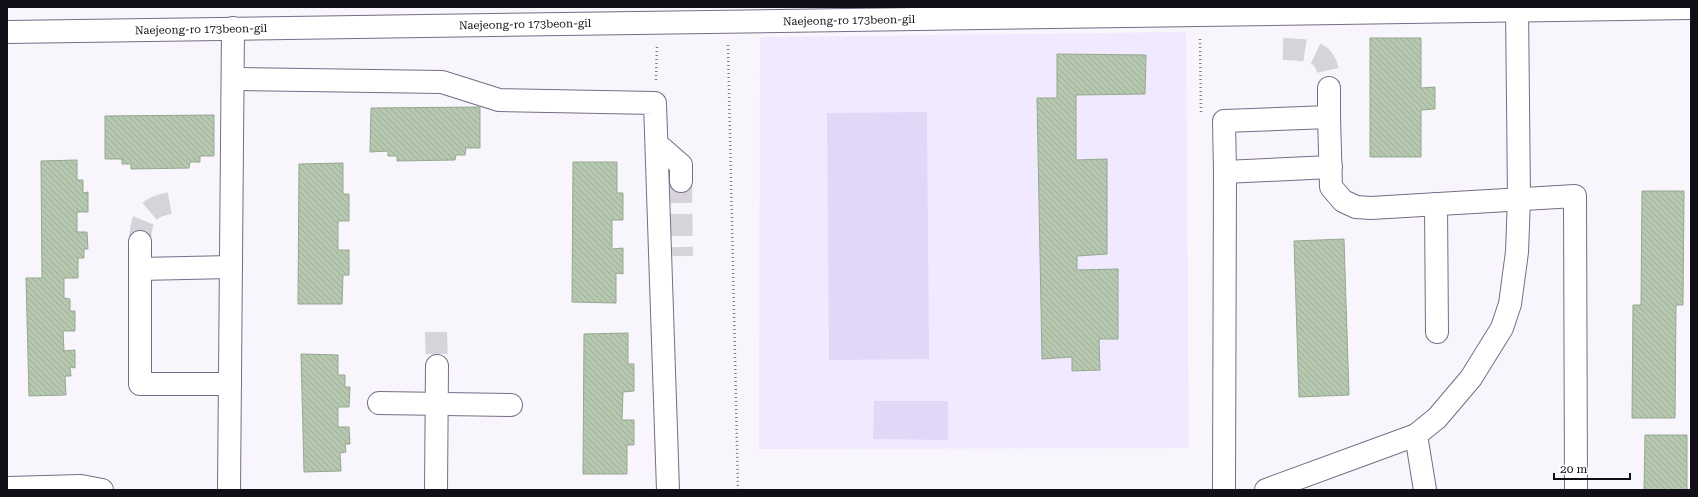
<svg xmlns="http://www.w3.org/2000/svg" width="1698" height="497" font-family="'Roboto Serif',serif">
  <defs>
    <pattern id="building-back-hatch" width="6" height="6" patternUnits="userSpaceOnUse"><rect width="6" height="6" fill="#b6c8af"/><path d="M-1 5l2 2M0 0l6 6M5-1l2 2" fill="none" stroke="#9bab96"/></pattern>
  </defs>
  <rect width="100%" height="100%" fill="#f8f6fc"/>
  <path fill="#f1e9ff" d="M1186,32l3,416 -430,1 1,-412z"/>
  <g fill="#e3d7f8">
    <path d="M927,112l2,247 -100,1 -2,-247z"/>
    <path d="M874,401h74v39l-75,-1z"/>
  </g>
  <g fill="url(#building-back-hatch)" stroke="#96a890">
    <path d="M1370,38h51v50l14,-1v22l-14,1v47h-51z"/>
    <path d="M1057,54l89,1 -1,39 -69,1v65l31,-1v95l-30,2v14l41,-1v70h-19l1,31 -28,1v-14l-30,2 -5,-261h20z"/>
    <path d="M480,107v41h-14l-1,7h-9l-1,5 -58,1v-5h-9v-5l-18,1 1,-44z"/>
    <path d="M214,115v41h-14v6h-10l-1,6 -58,1v-5h-9v-5h-17v-43z"/>
    <path d="M77,160v20h6v13l5,-1v20h-11v20h10l1,17h-4v9h-6v20h-14v20l6,1v12h5v20h-12l1,20 11,-1v18l-5,-1 1,9h-6l1,19 -37,1 -3,-118h16l-1,-117z"/>
    <path d="M573,162h44v31h6v27h-11v29l11,-1v26l-7,-1v30l-44,-1z"/>
    <path d="M343,163v31h6v27h-11v29h11v25h-6l-1,29h-44l1,-140z"/>
    <path d="M1642,191h42l-1,114h-7l-1,113h-43l1,-113h8z"/>
    <path d="M1344,239l5,156 -50,2 -5,-156z"/>
    <path d="M628,333v31h6v27l-11,1 -1,28h12v25h-7v29h-44l1,-140z"/>
    <path d="M301,354l37,1v20h7v12h5l-1,20h-11v20h11l1,17h-5l1,8 -6,1 1,18 -37,1z"/>
    <path d="M1645,435h42v55h-43z"/>
  </g>
  <g fill="none" stroke-linecap="round" stroke-linejoin="round">
    <g stroke="#d6d3da" stroke-width="22" stroke-dasharray="22 11" stroke-linecap="butt">
      <path d="M1283,49c32,1 47,2 46,39"/>
      <path d="M681,181l1,75"/>
      <path d="M140,242c1,-24 5,-34 30,-39"/>
      <path d="M436,332l1,34"/>
    </g>
    <g stroke="#766d86" stroke-width="24">
      <g id="minor">
        <path d="M7,32l1684,-24"/>
        <path d="M233,79l209,3 57,18 156,3 13,387"/>
        <path d="M1329,117v-29"/>
        <path d="M657,144l24,21v16"/>
        <path d="M1225,172l106,-5"/>
        <path d="M1436,204l1,128"/>
        <path d="M140,242v142h90"/>
        <path d="M140,269l91,-2"/>
        <path d="M379,403l132,2"/>
        <path d="M1416,435l9,55"/>
        <path d="M7,488l74,-2 21,4"/>
        <path d="M229,490l4,-462"/>
        <path d="M436,490l1,-124"/>
        <path d="M1224,490l1,-318 -1,-51 105,-4 2,70 12,14 13,6 15,1 204,-12 1,294"/>
        <path d="M1266,490l150,-55 21,-17 34,-40 31,-50 8,-24 7,-52 2,-54 -2,-191"/>
      </g>
    </g>
    <g stroke="#807d85" stroke-width="2.5" stroke-dasharray="1 3" stroke-linecap="butt">
      <path d="M1200,39l1,73"/>
      <path d="M728,45l10,445"/>
      <path d="M656,80l1,-33"/>
    </g>
    <use href="#minor" stroke="#fff" stroke-width="22"/>
  </g>
  <g text-anchor="middle" stroke-width="3.5" stroke-linejoin="round" paint-order="stroke">
    <g font-size="11" fill="#120e17" stroke="#fff">
      <text transform="translate(849 20) rotate(-1)" y="4">Naejeong-ro 173beon-gil</text>
      <text transform="translate(525 24) rotate(-1)" y="4">Naejeong-ro 173beon-gil</text>
      <text transform="translate(201 29) rotate(-1)" y="4">Naejeong-ro 173beon-gil</text>
    </g>
  </g>
  <rect width="1698" height="497" fill="none" stroke="#120e17" stroke-width="16"/>
  <path d="M1554 473v6h76v-6" fill="none" stroke="#120e17" stroke-width="2"/>
  <text x="1560" y="473" font-size="12" fill="#120e17" stroke="#ffffff" stroke-width="3" paint-order="stroke">20 m</text>
</svg>
